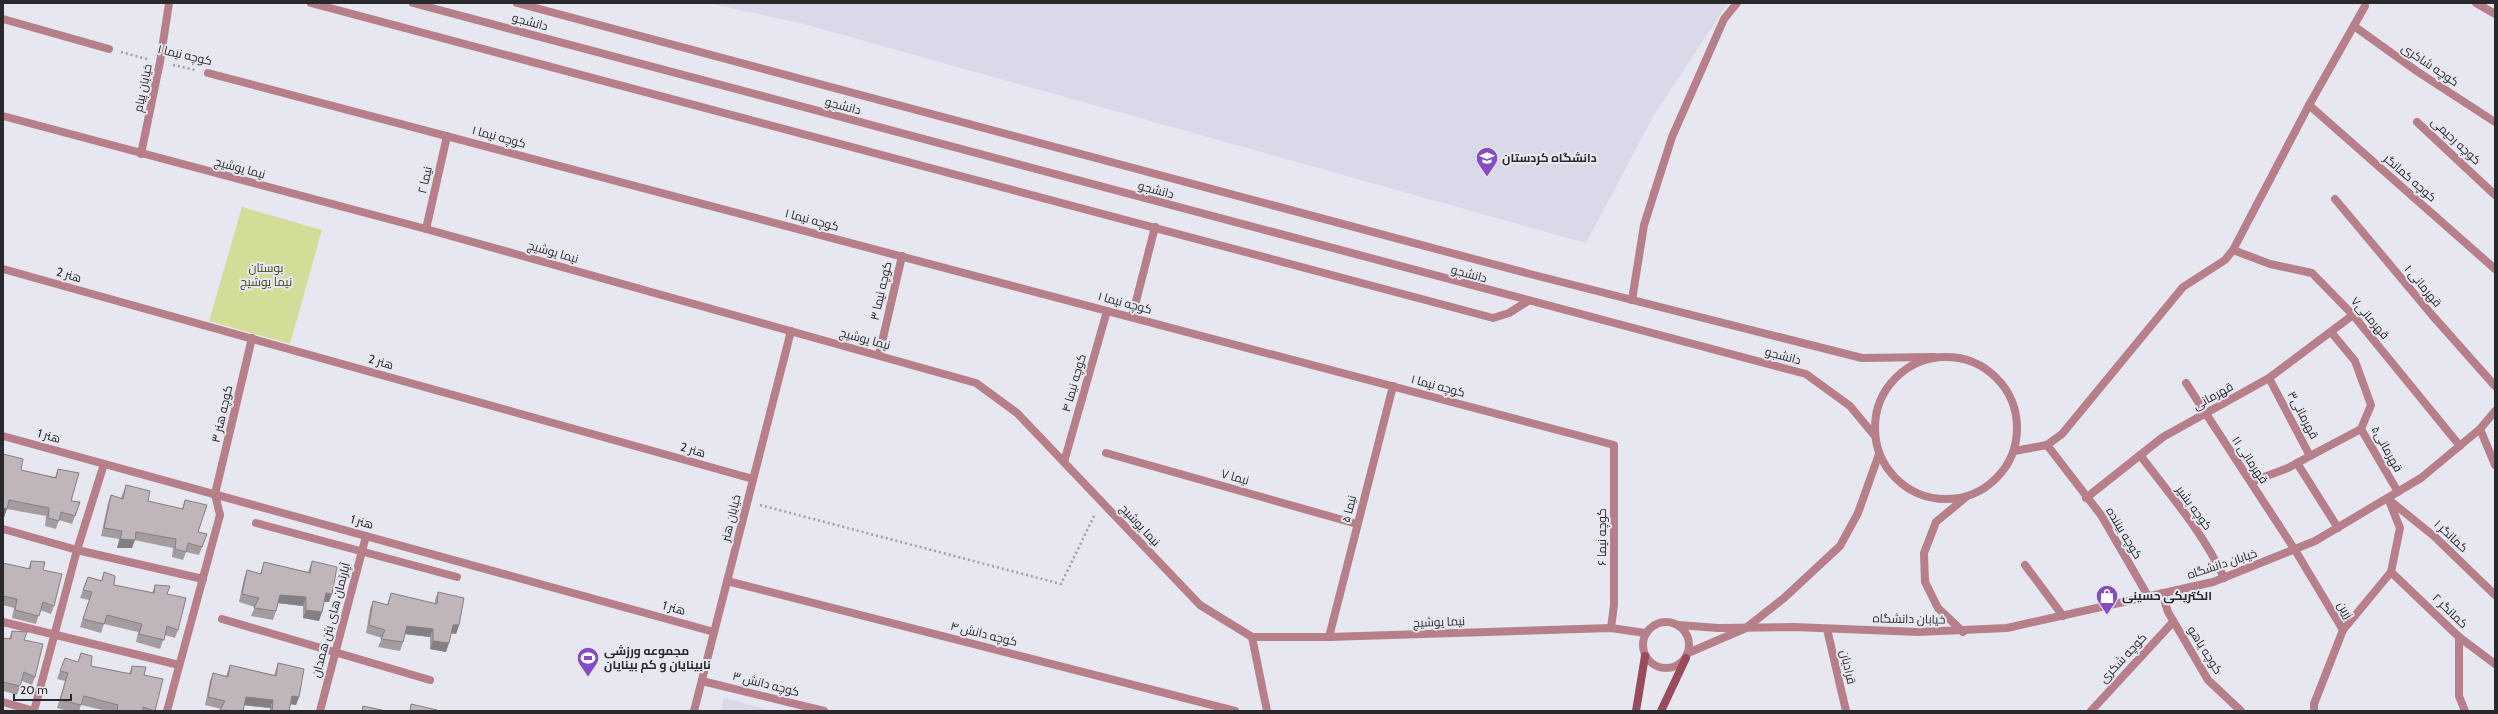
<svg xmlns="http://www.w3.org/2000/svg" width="2498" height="714" font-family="Cabin,Cairo,sans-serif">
  <rect width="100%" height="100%" fill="#e7e7f1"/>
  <g fill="#d9d9ea">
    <path d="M709,3h1019l-73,110 -69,130 -782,-219z"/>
    <path d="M724,698l50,13h-53z"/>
  </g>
  <path fill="#d3dd98" d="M242,207l80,23 -32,114 -81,-23z"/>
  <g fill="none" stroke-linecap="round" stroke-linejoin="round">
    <g stroke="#9f9fa7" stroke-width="2.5" stroke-dasharray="2 3" stroke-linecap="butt">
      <path d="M121,52l26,7"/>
      <path d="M173,65l22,5"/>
      <path d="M760,505l301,79 34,-70"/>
    </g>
    <g stroke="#b67f89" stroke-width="8">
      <path d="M311,3l1182,315 16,-5 19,-12"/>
      <path d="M2476,3l19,11"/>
      <path d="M2354,26l64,46 77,50"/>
      <path d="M2309,105l186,164"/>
      <path d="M2417,122l78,73"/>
      <path d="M2335,199l97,116 63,71"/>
      <path d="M1132,317l23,-90"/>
      <path d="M2331,332l24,29 16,44 -10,24 37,63"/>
      <path d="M2269,378l41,78 51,-27"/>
      <path d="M2186,383l109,167"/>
      <path d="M2140,455c30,40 63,77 84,123"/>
      <path d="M2297,463l41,65"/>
      <path d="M2251,482l37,-14 22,-12"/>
      <path d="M215,494l5,21"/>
      <path d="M2086,498l77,-61 106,-59 84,-63"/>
      <path d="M256,523l201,54"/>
      <path d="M3,529l74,21 126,29"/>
      <path d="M2025,565l38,51"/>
      <path d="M2162,593l6,19 40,68 33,31"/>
      <path d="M222,619l208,61"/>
      <path d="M3,622l176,43"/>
      <path d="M3,702l31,9"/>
    </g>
    <g stroke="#b67f89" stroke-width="8">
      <path d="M3,19l106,30"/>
      <path d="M208,73l1406,372v160l-3,23"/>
      <path d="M3,116l423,113 550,154 41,30 183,192 52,32h77l282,-9 34,5"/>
      <path d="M141,154l19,-92 9,-59"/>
      <path d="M426,229l21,-93"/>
      <path d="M2233,250l37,14 42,9 41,42 107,131"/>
      <path d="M3,269l750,210"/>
      <path d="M1632,300l12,-75 28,-88 52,-118 13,-16"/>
      <path d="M879,355l23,-99"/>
      <path d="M2480,429l15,36"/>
      <path d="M3,436l711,196"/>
      <path d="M2047,445l54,70 47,81"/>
      <path d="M2014,451l33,-6 15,-11 121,-147 42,-27 8,-10 76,-145 56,-99"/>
      <path d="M1106,453l251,71"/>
      <path d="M1064,462l43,-151"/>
      <path d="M215,494l37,-156"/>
      <path d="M2388,499l47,38 60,58"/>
      <path d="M2295,550l48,80 -29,74v7"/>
      <path d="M2391,572l68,65 36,27"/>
      <path d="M727,581l508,130"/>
      <path d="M1827,629l19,82"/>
      <path d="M2343,630l48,-58 9,-44 -12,-30"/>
      <path d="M1252,637l15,74"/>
      <path d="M1329,637l64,-251"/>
      <path d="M2459,637v59l6,15"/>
      <path d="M702,681l122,30"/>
      <path d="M34,711l43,-161 27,-86"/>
      <path d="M167,711l53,-196"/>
      <path d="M320,711l46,-175"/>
      <path d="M694,711l97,-380"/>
      <path d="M2091,711l82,-89"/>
    </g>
    <g stroke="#b67f89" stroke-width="8">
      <path d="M413,3l1393,371 44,32 24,29"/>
      <path d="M517,3l1009,270 336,85 72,-1"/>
      <circle cx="1946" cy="428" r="71"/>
      <circle cx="1666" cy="645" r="23"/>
      <path d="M1678,625l40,3 76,-1 124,5 89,-4 206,-46 102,-41 106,-63 59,-49 15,-18"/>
      <path d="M1963,632l-25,-24 -13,-26 -1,-29 12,-31 30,-25"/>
      <path d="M1688,653l58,-25 38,-30 56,-52 18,-33 21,-59"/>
    </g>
    <g stroke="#994b5d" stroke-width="8">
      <path d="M1636,711l9,-55"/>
      <path d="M1661,711l25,-53"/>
    </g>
  </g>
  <g fill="#a59ca0">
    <path d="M3,454l18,16 34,7 3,-8 13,32 9,1 -8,22 -13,-4 -3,9 -11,-3 1,-10 -39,-7 -3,8z"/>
    <path d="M126,485l22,16 34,8 3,-9 13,32 9,2 -8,21 -13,-3 -3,8 -11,-3 1,-9 -39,-8 -2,8h-15l2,-9 -18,-3 7,-33 3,-8 10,3z"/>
    <path d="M31,561l12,9 11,36 -3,8 -11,-4 -4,14 -24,-6 2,-10 -11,-3v-42l25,6z"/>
    <path d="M312,561l17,41h-5l-5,19 -16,-3v-12l-25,-3 -2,8 -3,9 -22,-4 4,-9 -16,-5 5,-24 3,-8 13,4 4,-12 44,10 1,-3z"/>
    <path d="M104,572l10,13 38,8 3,-8 12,9 11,36 -3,8 -10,-3 -5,14 -24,-7 2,-10 -34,-8 -3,9 -21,-6 9,-27 -9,-2 8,-21 13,4z"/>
    <path d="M438,592l21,33 -3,9 -5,-1 -5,19 -16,-3v-12l-25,-3 -2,8 -3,9 -22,-4 4,-9 -16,-5 4,-24 3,-8 14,4 4,-12 44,11v-4z"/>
    <path d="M12,631l12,9 11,37 -3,8 -10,-4 -5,14 -14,-4v-53l6,1z"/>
    <path d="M81,653l10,13 38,8 3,-8 12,9 11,36h-48l-26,-6 -2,6h-11l-11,-3 8,-27 -8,-2 3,-8 18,-9z"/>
    <path d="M278,663l21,34 -3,8 -5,-1 -2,7h-19v-3l-26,-3 -1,6h-23l1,-2 -16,-4 5,-24 3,-8 13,3 4,-11 44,10z"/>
  </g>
  <g fill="#867f82">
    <path d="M3,508l4,1 -3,8h-1z"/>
    <path d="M120,539l15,1 -3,8h-15z"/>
    <path d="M326,593l6,1 -3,8h-6z"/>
    <path d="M280,595l26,2 -3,9 -26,-3z"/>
    <path d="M306,610l16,2 -3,9 -16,-3z"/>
    <path d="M453,625h6l-3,9 -6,-1z"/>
    <path d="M407,626l26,3 -3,8 -26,-3z"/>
    <path d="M433,641l16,2 -3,9 -16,-3z"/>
    <path d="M292,696l7,1 -3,8 -7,-1z"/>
    <path d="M246,697l27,3 -3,8 -27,-3z"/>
  </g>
  <g fill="#c0b5ba" stroke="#867f82">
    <path d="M3,454l20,5 -2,11 35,8 2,-9 21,4 -8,28 9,1 -5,14 -14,-4 -2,9 -11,-3 1,-10 -40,-8 -2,9 -4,-1z"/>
    <path d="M126,485l24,6 -2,10 35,8 2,-9 22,5 -9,27 9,2 -5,13 -14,-4 -2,9 -11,-3 1,-10 -40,-7 -1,8 -15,-1 2,-8 -18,-3 7,-33 12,4z"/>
    <path d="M31,561l14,1 -2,8 19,4 -8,32 -11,-4 -4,14 -24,-6 2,-11 -14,-3v-33l27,6z"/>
    <path d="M312,561l25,6 -5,27 -6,-1 -4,19 -16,-2v-13l-26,-2 -4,16 -22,-3 5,-10 -17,-4 5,-24 14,4 3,-12 46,11z"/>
    <path d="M104,572l11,4 -1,9 40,8 1,-8 15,1 -3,8 19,4 -8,32 -11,-4 -3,14 -25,-6 3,-10 -35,-9 -3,9 -21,-5 9,-27 -9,-2 5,-13 14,4z"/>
    <path d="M438,592l26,6 -5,27h-6l-4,18 -16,-2v-12l-26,-3 -4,16 -22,-3 4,-9 -16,-5 4,-24 15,4 3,-12 46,11z"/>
    <path d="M12,631l15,1 -3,8 19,4 -8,33 -11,-5 -4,14 -17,-4v-44l8,1z"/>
    <path d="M81,653l11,3 -1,10 40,8 1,-8 14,1 -2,8 19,4 -8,32 -12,-4v4h-26l1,-6 -34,-9 -3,9 -21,-5 8,-27 -8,-2 5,-13 13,4z"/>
    <path d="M278,663l26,6 -5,28 -7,-1 -3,15h-17l1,-11 -27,-3 -3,14 -23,-1 5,-9 -17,-4 5,-24 15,4 2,-12 46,11z"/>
    <path d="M411,704l26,6v1h-27z"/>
    <path d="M363,706l23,5h-24z"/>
  </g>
  <defs>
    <g id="university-pin" transform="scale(1.15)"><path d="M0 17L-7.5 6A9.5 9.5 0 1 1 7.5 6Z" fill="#864cc3" stroke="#e7e7f1"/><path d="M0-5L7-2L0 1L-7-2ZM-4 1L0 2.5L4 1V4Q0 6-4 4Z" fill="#fff"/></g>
    <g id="shop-pin" transform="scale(1.15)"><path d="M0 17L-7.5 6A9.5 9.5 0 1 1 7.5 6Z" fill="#864cc3" stroke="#e7e7f1"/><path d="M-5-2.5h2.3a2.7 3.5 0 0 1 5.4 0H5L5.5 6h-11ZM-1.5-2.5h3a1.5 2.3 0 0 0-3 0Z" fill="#fff"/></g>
    <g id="stadium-pin" transform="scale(1.15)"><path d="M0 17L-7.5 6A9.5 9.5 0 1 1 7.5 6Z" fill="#864cc3" stroke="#e7e7f1"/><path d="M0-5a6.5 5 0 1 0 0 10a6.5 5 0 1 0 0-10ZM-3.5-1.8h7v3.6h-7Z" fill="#fff"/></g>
  </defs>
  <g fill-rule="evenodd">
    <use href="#university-pin" x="1487" y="158"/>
    <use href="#shop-pin" x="2107" y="596"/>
    <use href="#stadium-pin" x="588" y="658"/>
  </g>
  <g text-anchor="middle" stroke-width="4" stroke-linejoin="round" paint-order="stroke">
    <g font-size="12" fill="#29292d" stroke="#e7e7f1">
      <text transform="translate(530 22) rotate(15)" y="4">دانشجو</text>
      <text transform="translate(185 55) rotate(13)" y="4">کوچه نیما ۱</text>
      <text transform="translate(2430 65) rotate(34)" y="4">کوچه شاکری</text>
      <text transform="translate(143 88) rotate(-78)" y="4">خیابان پیام</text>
      <text transform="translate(843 106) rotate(15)" y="4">دانشجو</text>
      <text transform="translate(499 137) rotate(15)" y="4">کوچه نیما ۱</text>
      <text transform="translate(2456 141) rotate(43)" y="4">کوچه رحیمی</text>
      <text transform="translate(240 168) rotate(15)" y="4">نیما یوشیج</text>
      <text transform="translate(2410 178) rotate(41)" y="4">کوچه کمانگر</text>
      <text transform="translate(425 180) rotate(-77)" y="4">نیما ۲</text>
      <text transform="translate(1156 190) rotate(15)" y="4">دانشجو</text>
      <text transform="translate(812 220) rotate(15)" y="4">کوچه نیما ۱</text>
      <text transform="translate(553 252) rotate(16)" y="4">نیما یوشیج</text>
      <text transform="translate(1469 274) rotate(15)" y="4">دانشجو</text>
      <text transform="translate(69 275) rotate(16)" y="4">هنر 2</text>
      <text transform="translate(2423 286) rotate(50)" y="4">قهرمانی ۱</text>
      <text transform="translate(881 291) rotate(-77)" y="4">کوچه نیما ۳</text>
      <text transform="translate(1125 303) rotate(15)" y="4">کوچه نیما ۱</text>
      <text transform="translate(2370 318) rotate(49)" y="4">قهرمانی۷</text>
      <text transform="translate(865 339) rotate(15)" y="4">نیما یوشیج</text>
      <text transform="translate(1783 356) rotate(15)" y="4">دانشجو</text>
      <text transform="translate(381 362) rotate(16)" y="4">هنر 2</text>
      <text transform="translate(1074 383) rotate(-74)" y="4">کوچه نیما ۴</text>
      <text transform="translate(1438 386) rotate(15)" y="4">کوچه نیما ۱</text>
      <text transform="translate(2213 396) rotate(-29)" y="4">قهرمانی</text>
      <text transform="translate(222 414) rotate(-77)" y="4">کوچه هنر ۳</text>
      <text transform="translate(2303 415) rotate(62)" y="4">قهرمانی۳</text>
      <text transform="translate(49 436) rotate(15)" y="4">هنر 1</text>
      <text transform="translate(2387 449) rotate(61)" y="4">قهرمانی۵</text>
      <text transform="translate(693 450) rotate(16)" y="4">هنر 2</text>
      <text transform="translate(2250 460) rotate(56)" y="4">قهرمانی ۱۱</text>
      <text transform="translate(1235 477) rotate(16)" y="4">نیما ۷</text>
      <text transform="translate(2194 508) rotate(54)" y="4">کوچه بشیر</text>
      <text transform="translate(1349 509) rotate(-76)" y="4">نیما ۵</text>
      <text transform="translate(731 518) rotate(-76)" y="4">خیابان هنر</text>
      <text transform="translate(362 522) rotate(15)" y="4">هنر 1</text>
      <text transform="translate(1140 525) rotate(47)" y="4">نیما یوشیج</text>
      <text transform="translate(2124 533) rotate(59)" y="4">کوچه بیننده</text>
      <text transform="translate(2451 536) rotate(43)" y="4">کمانگر ۱</text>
      <text transform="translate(1602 537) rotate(-90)" y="4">کوچه نیما ۶</text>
      <text transform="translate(2222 564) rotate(-18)" y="4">خیابان دانشگاه</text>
      <text transform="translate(674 608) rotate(15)" y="4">هنر 1</text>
      <text transform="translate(2345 610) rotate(59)" y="4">زرین</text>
      <text transform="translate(2450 611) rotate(44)" y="4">کمانگر ۲</text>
      <text transform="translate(1909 619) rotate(1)" y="4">خیابان دانشگاه</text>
      <text transform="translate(331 620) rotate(-75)" y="4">آپارتمان های بتن همدان</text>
      <text transform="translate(1439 622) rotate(-2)" y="4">نیما یوشیج</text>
      <text transform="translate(984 634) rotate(14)" y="4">کوچه دانش ۴</text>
      <text transform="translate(2205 650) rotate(58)" y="4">کوچه یاهو</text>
      <text transform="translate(2123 658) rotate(-47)" y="4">کوچه شکری</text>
      <text transform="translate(1848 667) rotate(77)" y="4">قرادیان</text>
      <text transform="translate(766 684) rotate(14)" y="4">کوچه دانش ۳</text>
    </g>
    <g font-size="12" font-weight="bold" fill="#29292d" stroke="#e7e7f1" text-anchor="start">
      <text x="1502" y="162">دانشگاه کردستان</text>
      <text x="2122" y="600">الکتریکی حسینی</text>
      <text x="604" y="655">مجموعه ورزشی<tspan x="604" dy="14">نابینایان و کم بینایان</tspan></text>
    </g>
    <g font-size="12" fill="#434812" stroke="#e7e7f1">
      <text x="266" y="272">بوستان<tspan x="266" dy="14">نیما یوشیج</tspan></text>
    </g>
  </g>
  <rect width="2498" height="714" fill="none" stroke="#29292d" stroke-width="8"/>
  <path d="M14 694v6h57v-6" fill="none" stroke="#29292d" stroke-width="2"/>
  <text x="20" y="694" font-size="12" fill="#29292d" stroke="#e7e7f1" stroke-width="3" paint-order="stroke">20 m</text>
</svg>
